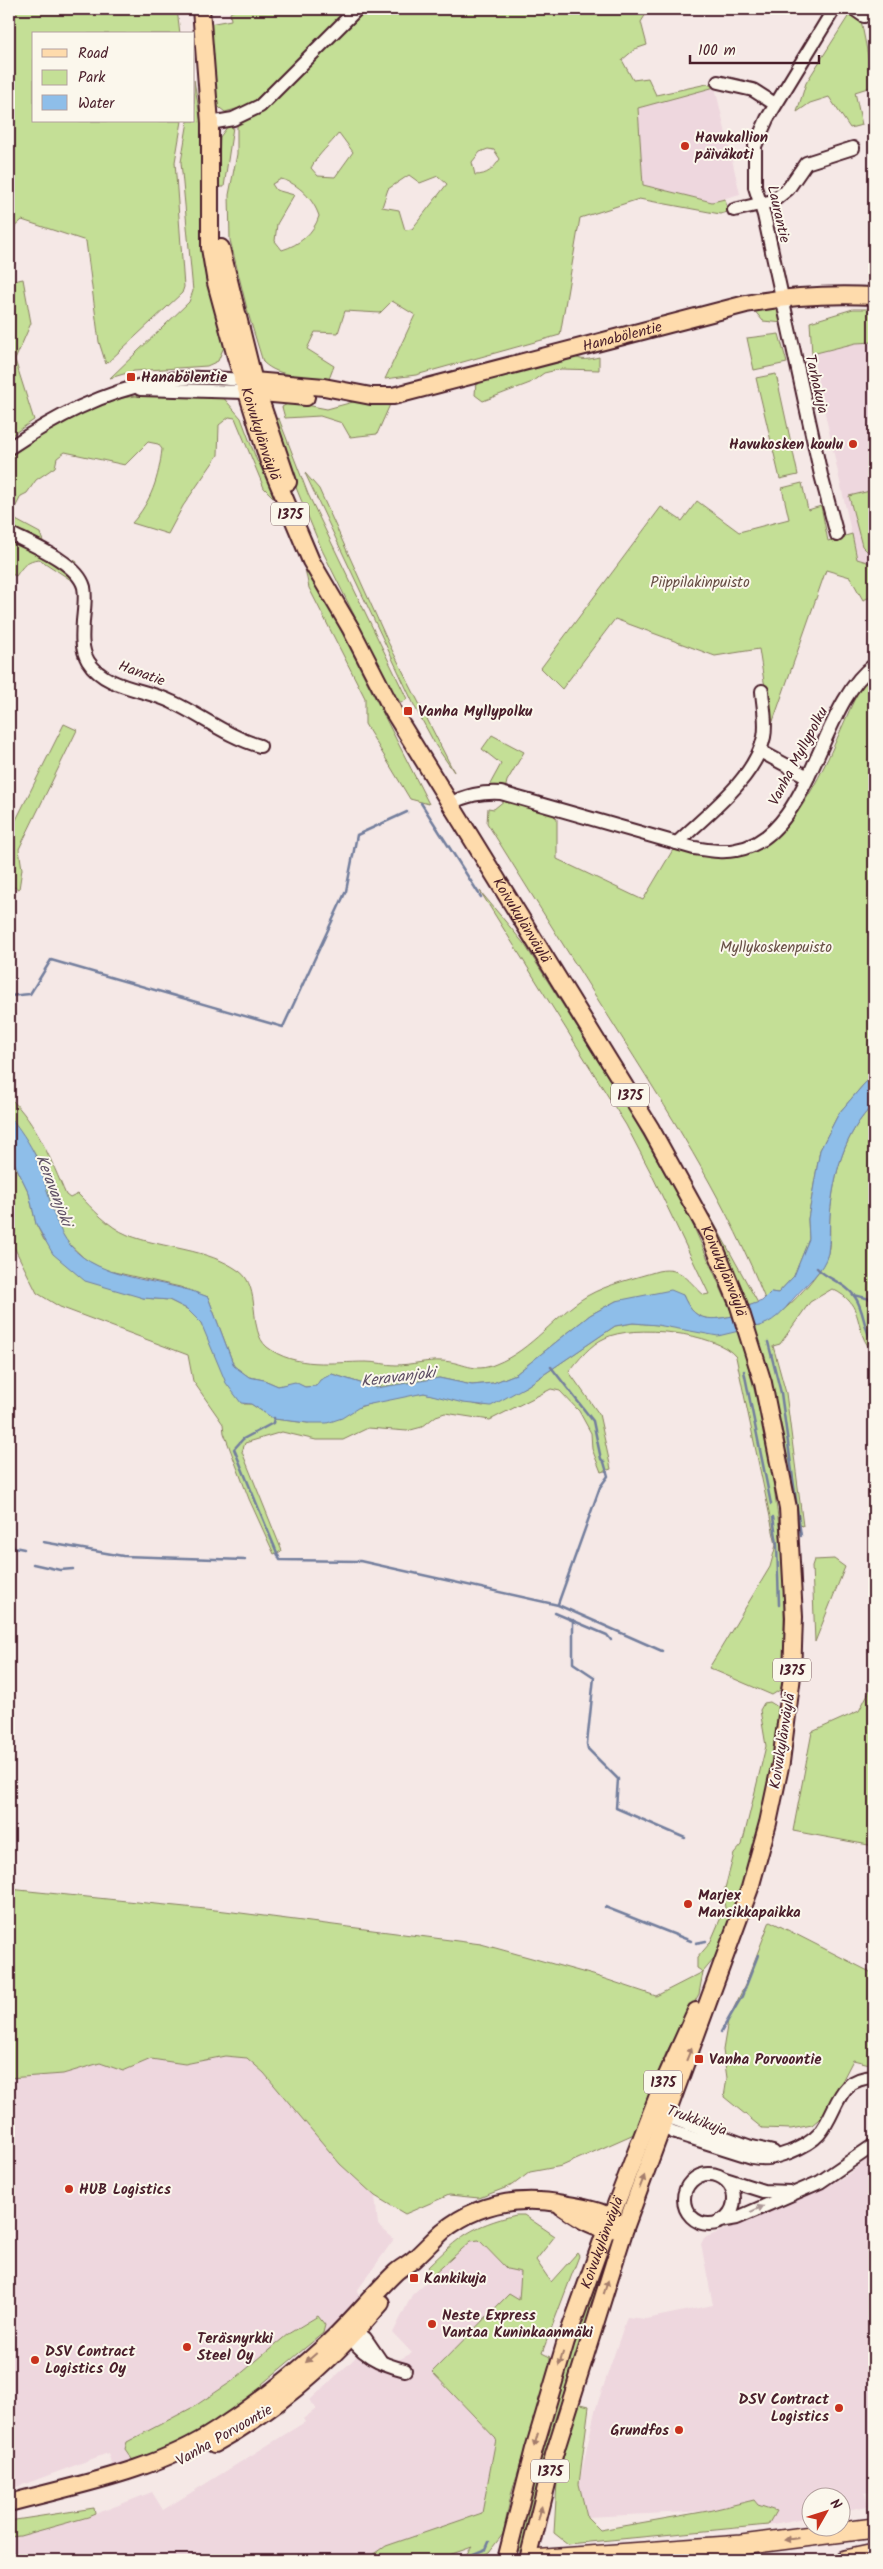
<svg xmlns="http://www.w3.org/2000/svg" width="883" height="2569" font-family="Kalam,sans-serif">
  <rect width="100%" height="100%" fill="#f5e8e6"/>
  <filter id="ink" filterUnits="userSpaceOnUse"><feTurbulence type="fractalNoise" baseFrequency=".02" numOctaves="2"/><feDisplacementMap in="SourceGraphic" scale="10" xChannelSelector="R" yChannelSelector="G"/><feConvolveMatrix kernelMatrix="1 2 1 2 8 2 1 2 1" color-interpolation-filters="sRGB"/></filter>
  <g filter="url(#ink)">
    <g fill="#eed7de">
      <path d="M715,87l25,107 -28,8 -69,-17 -5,-77z"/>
      <path d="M874,342v222l-17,-5 -45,-205 44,-11z"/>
      <path d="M225,2056l22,2 17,15 76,91 35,32 3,29 16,14 -37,52 6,9 -40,33 2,-8 -7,-9 -30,18 -57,48 -36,24 -61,56 -22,4 -4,-13 -99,37v-412l54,-4 37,-11 23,8 28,-12 34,5z"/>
      <path d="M874,2154v335l-9,3 3,14 -27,5 -1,-15h-30v21l-42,8 8,-14 -18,-6 -4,-5 -46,11 -121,6 -8,-33 16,-73 32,-94 19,2 67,-14 -12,-61 3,-6 110,-45 32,-17z"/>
      <path d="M475,2239l4,1 28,29 14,3 -2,28 -87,72 64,67 -14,74 -96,33 -20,14h-357v-23l11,-1 68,-19 64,-25 11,18 142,-88 -2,-3 13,-10 -6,-9 43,-40 15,-18 19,16 13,1 12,-6 -19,-20 19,-38 59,-54z"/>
    </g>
    <g fill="#c4df96" stroke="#877f60" fill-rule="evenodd">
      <path d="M9,9h168l3,25h-146v87h148l-7,41 9,125 -2,6 -76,71 -7,-22 -13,-101 -64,-21 -13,12z"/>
      <path d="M320,9h29l-99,96 -25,7 -9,-7 -7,-81 22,-4 -1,-7 5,-3z"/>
      <path d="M368,9h281l-8,13 6,23 -12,4 -13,11 11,20 15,-2 8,17 51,-11 8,3 -77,21 5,77 69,17 13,-3 3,13 -8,2 -81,-15 -59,19 -20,117 -144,40 -31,4 30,-64 -23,-14 -12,12 -35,-2 -7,22 -23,-1 -8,17 27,17 -5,13c-22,-3 -50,-1 -66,-17l-15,-49 -18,-73 -1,-45 8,-41v-31l70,-55zM339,133l14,19 -18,25 -17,-1 -7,-8c7,-14 19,-23 28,-35zM488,149l6,1 6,9c-7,10 -12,16 -25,16l-3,-13 8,-10zM409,175l11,8 18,-7 9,8 -35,45 -7,1 -6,-20 -17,-3 6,-18zM281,179c17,4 33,21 38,37 -5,17 -20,29 -37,34l-7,-9 2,-17 17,-29 -18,-5 -4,-6z"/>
      <path d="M851,12l10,8 13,66 -19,6 7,33 -12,3 -21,-31 -19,6 -13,9 9,-29z"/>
      <path d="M194,80l7,43 3,73 22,146 -8,19 -11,5 -73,5 -24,7 79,-76 4,-11 -12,-129 7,-41h6z"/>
      <path d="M230,123l3,4 -9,60h-6l2,-50z"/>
      <path d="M23,279l8,44 -16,37 19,60 -25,17v-155z"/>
      <path d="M771,306l10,7 2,10 -20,-2 -10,-12z"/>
      <path d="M853,309h21v33l-18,1 -44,11 -2,-32z"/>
      <path d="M779,334l8,29 -33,7 -7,-32z"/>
      <path d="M573,355c7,7 17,4 26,2v13l-38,-1 -17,4 -14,10 -47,18 -8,-6 1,-14z"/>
      <path d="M776,374l22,101 -18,4 -24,-101z"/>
      <path d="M221,395l20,23 16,43 6,7 15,34 -14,-14 -29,-70 -6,-1 -10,8 -1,30 -35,51 -15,28 -36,-11c19,-21 27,-46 30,-74l-4,-5 -10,-2 -23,23 -60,-13 -8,6 -2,9 -19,13 -9,13 -6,3 -6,12 -1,11 26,14 4,11 33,18 -6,18 -32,-21c-12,1 -16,7 -23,17l-7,-3v-117c29,-18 60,-43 93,-53 37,-12 80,-8 119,-8z"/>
      <path d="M392,400l-15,34 -27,3 -8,-14 -22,-7 -35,2 -3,-11 9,-5 36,7 26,-7z"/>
      <path d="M272,417l7,2 29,75 99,205 -6,4 -11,-15 -68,-138 -25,-60z"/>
      <path d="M305,473l14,16 69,153 66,130 -18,-26 -21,-39z"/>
      <path d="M802,483l6,27 13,-4 7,35 24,-7 5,25 17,5v32l-11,4 -13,-23 -24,-7 -55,157 -12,-78 -44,7 -100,-37 -53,70 -21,-21 120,-161 21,14 15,-20 42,31 50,-13 -7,-31z"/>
      <path d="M874,490v68l-12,-12 -13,-50z"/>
      <path d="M302,554l127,250 -19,-5 -45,-75v-26l-56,-110z"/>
      <path d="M874,668v407l-10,9 -25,29 -19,37 -12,69 1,20 -15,37 -16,17 -7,-1 -6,7c-35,-90 -88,-174 -139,-255 -47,-74 -93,-147 -139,-221l1,-15 6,1 11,-9 46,13 6,6v40l86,41 31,-52c17,2 50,9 66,7 59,-9 93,-111 116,-159l-4,-3z"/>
      <path d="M64,724l13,6 -58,119 3,20 -3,20 -10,-4v-66l7,1z"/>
      <path d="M492,735l32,17 -17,29 -2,9 -16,-4 12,-22 -19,-15z"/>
      <path d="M480,891l45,54 105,167 59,104 44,100c-26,5 -39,5 -50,-21l-67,6 -26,14 -74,59 -23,9 -21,2 -33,-7 -63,10 -44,-14 -16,12 -11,1 -10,-4 -17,3 -14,-6 -15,-3 -15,-11 -26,-69 -28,-10 -75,-17 -19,-10 -20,-19 -8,-13 -22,-72 -27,-41v-18c28,27 42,63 57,98l4,3 8,-4c15,15 30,33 50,41 36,14 79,13 111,36 23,16 8,59 28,76 28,22 67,15 99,15 11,0 20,3 30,3 15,0 31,-5 46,-4 22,1 31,13 54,3 36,-14 59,-49 91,-68 21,-12 48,-18 71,-25 25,-5 30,11 46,24l5,-1 -58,-121 -25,-48z"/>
      <path d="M874,1104v249c-23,-22 -6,-48 -42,-64l-22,13 -30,42 -7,2 13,47 17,133 -6,-2 -14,-91 -28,-106c21,-3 68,-53 73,-74 3,-13 1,-26 2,-38 4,-41 14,-82 44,-111z"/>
      <path d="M9,1152l20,41 7,31 8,16 99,58 26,2 18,9 14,14 43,81h7l23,15 34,4 77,-24 39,-6 59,13 44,-20 88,-60 18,-3 106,8 30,116 15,118v114l-4,11 -8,5 -63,-27 61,-101 6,-22 -40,-188c-19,-25 -104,-33 -131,-19 -14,6 -27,22 -36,34l30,42 12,55 -10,3 -9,-23 -1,-16 -12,-22 -19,-20 -9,-2 -61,31 -45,-7 -9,3 -14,11 -15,4 -39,-3 -25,12h-27l-34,-8 -37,11 -3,9 40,99 -8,3 -25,-55 -25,-66 -1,-9 -30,-43 -5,-26 -128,-48 -23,-14 -28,-56z"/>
      <path d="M709,1214l49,89 -10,3 -25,-64z"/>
      <path d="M834,1559l11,8 -30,75 -3,-76 2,-6z"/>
      <path d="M874,1682v164l-81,-15 19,-99 47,-21z"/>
      <path d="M770,1702l11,7 -5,43 -13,65 -15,55 -29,81 -16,19 -4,22 -33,59 -32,81 -72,32 -32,6 -17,13 -34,13 -30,-3 -44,19 -30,-18 -35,-32 -76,-91 -17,-15 -22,-2 -40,8 -34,-5 -28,12 -23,-8 -37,11 -54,4v-189l216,22 256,33 112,31 63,21 47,-24 -6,-4v-10l13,-15 15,-35 -2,-12 11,-42 8,-9 24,-99 -6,-36 4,-7z"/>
      <path d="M770,1921l104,53v91l-21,-5 -28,54 -13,11 -21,4 -29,-1 -38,-31 3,-19 -4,-28 5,-30 17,-35z"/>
      <path d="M516,2215h8l31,21 -19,24 15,22 26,-29 2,3 -37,97 8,4 -2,16 -37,122 -8,39 -14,18 -14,8h-10l-1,-3 8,-10 -37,13h-69l20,-14 96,-33 14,-74 -64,-67 77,-78 10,6 2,-28 -14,-3 -28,-29 -8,1 -38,34 -5,-8c32,-31 43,-41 88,-52z"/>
      <path d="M611,2236l1,5 -69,226 -19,85 -9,-2 7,-37 53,-178z"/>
      <path d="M318,2316l7,9 -2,8 -61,51 2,4c-38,33 -84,55 -130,74l-9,-13 2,-7 68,-36 36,-24 57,-48z"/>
      <path d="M577,2403l12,3 -10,78 8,33 13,13 108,-19 46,-11 4,5 18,6 -8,14 -200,19 -14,-11 3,-51z"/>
      <path d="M94,2508l1,6 -7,3 -68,19 -11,1v-16z"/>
    </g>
    <g fill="#8ebee9" stroke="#737e9d">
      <path d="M874,1075v29c-30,29 -40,70 -44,111 -1,13 0,25 -2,38 -4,18 -23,32 -34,45 -11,13 -21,26 -39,29l-7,-21 14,-5 9,-9 7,1 16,-17 15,-37 -1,-20 12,-69 19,-37 25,-29z"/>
      <path d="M9,1115c9,12 21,28 27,42 18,42 14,87 62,109 34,16 75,16 110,31l26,69 15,11 15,3 14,6 17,-4 10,5 11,-1 4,-6 12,-6 44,14 63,-10 33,7 21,-2 23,-9 74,-59 26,-14 55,-11 12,5c11,26 24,26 50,21l6,15 -21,5 -61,-11 -24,-2 -18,3 -88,60 -36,20 -28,-3 -39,-10 -63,13 -19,12 -15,5h-19l-34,-4 -23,-15 -10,-1 -15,-20 -25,-60 -14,-14 -18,-9 -26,-2 -58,-17 -32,-27 -17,-30 -7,-31 -20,-41z"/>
    </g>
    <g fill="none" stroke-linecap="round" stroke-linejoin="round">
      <g stroke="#737e9d" stroke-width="2.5">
        <path d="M421,803l60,94"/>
        <path d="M9,996l21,-2 21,-34 232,67 63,-136 11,-56 50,-23"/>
        <path d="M817,1268c11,12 29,15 38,29 10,14 8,34 19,47"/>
        <path d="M854,1295l20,5"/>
        <path d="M768,1342l13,51 20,143"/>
        <path d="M551,1367l42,54 8,38 3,3 4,14 -8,11 -42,117"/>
        <path d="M744,1371l27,133"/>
        <path d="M274,1418l-1,5 -30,16 -9,10 46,111 80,1 198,44 104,46"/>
        <path d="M773,1517l4,27 2,61"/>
        <path d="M43,1542l80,14 122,4"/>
        <path d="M9,1546l15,3"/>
        <path d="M33,1564l27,6 13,-1"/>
        <path d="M555,1613l52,22 4,5"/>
        <path d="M573,1620v43l21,14 -7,67 1,5 30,30 -2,29 69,30"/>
        <path d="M605,1907l86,34"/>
        <path d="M696,1943l10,-2"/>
        <path d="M721,2032l21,-36 16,-41"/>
        <path d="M466,2557l20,-8 3,-7"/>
      </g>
      <g stroke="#4a1f2b" stroke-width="16">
        <g id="minor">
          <path d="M834,9l-67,110 -12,27v41l9,28 57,260 16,60"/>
          <path d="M854,9l10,7"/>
          <path d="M718,82l35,8 22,14"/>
          <path d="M210,123l23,-4 27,-13 97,-97"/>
          <path d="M734,210l39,-9 15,-12 18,-26 47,-15"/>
          <path d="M140,389l105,3"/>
          <path d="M9,448c48,-32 92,-55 149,-67 21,-5 62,-3 84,-1"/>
          <path d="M9,533c21,11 68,29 75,54 2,10 0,23 -1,34 -1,14 -2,28 5,40 17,28 59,28 84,41 30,14 56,35 88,44"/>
          <path d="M760,751l48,26"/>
          <path d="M449,804c18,-9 32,-12 52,-11l193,55c14,2 28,5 42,2 75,-12 83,-146 138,-185"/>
          <path d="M677,843c30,-29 78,-64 87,-106 3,-14 -1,-31 -2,-46"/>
          <path d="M659,2117l7,-1 82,30 25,6"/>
          <path d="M655,2123l18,9 79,25c16,3 23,0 38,-5 10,-4 21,-9 29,-18 20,-24 17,-56 55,-57"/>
          <circle cx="709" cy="2199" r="25"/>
          <path d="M725,2179l38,12 27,1"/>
          <path d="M720,2221l17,-3 83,-36 54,-37"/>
          <path d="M350,2327l15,11 15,22"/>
          <path d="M348,2330c9,24 33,34 57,40"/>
        </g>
      </g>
      <g stroke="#4a1f2b" stroke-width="20">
        <g id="major">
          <path id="s1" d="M201,9l9,114v125l6,35 20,74 32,102 43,102 40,68 42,82 258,418 59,107 28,67 25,80 25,125 6,109 -2,59 -11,86 -13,61 -18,65 -125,340 -71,227 -26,105"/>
          <path d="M221,248l33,134 34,100"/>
          <path id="s2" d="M242,380l82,7 47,9h22l353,-92c43,-8 85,-10 128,-8"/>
          <path d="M250,392l56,5"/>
          <path d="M561,2206c16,11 35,25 54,23"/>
          <path d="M214,2444c66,-36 119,-84 167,-141"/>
          <path d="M9,2503c71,-19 146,-32 208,-73 40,-26 76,-54 110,-86 24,-22 44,-48 68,-71 5,-5 12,-8 18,-13 10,-9 20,-20 30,-29 35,-28 77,-35 121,-27 26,5 41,6 61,24"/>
          <path id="s3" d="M506,2560l28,-111 32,-108 40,-111 53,-137 37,-82"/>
        </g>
      </g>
      <g stroke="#4a1f2b" stroke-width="22">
        <g id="highway">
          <path d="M532,2560l210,-15 132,-17"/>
          <path d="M846,2560l28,-6"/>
        </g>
      </g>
      <use href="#minor" stroke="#fbf7ec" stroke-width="12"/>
      <use href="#major" stroke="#fedbac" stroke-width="16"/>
      <use href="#highway" stroke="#fedbac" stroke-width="19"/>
    </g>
    <defs><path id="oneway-solid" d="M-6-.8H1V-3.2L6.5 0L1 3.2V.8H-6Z" transform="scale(1.25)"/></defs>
    <g fill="#a47d6c">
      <use href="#oneway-solid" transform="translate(689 2054) rotate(-68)"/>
      <use href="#oneway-solid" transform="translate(642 2182) rotate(-69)"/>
      <use href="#oneway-solid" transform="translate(606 2287) rotate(-72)"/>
      <use href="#oneway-solid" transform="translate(311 2358) rotate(139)"/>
      <use href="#oneway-solid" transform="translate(561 2359) rotate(107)"/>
      <use href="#oneway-solid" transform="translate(536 2440) rotate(106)"/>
      <use href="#oneway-solid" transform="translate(540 2513) rotate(-76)"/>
      <use href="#oneway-solid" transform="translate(791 2539) rotate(172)"/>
    </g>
    <use fill="#ab9695" href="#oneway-solid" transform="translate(757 2209) rotate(-24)"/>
  </g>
  <g fill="#c8321e" stroke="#fbf7ec" stroke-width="2">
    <circle cx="685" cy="146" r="5"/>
    <rect x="126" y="372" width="10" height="10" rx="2.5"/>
    <circle cx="853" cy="444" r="5"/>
    <rect x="403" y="706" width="10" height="10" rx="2.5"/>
    <circle cx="688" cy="1904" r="5"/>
    <rect x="694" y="2054" width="10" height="10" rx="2.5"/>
    <circle cx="69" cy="2189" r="5"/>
    <rect x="409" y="2273" width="10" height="10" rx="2.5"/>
    <circle cx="432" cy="2324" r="5"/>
    <circle cx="187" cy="2347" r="5"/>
    <circle cx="35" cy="2360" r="5"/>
    <circle cx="839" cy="2408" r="5"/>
    <circle cx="679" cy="2430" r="5"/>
  </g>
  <g text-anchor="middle" stroke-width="4" stroke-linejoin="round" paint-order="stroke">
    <g fill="#fbf7ec" stroke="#7f6065" stroke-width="1">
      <rect x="271" y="502.5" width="38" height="23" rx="4"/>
      <rect x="611" y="1083.5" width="38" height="23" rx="4"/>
      <rect x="773" y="1658.5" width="38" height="23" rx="4"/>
      <rect x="644" y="2070.5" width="38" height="23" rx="4"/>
      <rect x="531" y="2459.5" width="38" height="23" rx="4"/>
    </g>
    <g font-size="14" font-weight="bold" fill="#4a1f2b">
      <text x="290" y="519">1375</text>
      <text x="630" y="1100">1375</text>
      <text x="792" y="1675">1375</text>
      <text x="663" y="2087">1375</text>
      <text x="550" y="2476">1375</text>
    </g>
    <g font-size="15" font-weight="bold" fill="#4a1f2b" stroke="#fbf7ec" text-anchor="start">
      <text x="695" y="142">Havukallion<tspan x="695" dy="17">päiväkoti</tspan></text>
      <text x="141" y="382">Hanabölentie</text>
      <text x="843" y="449" text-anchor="end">Havukosken koulu</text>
      <text x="418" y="716">Vanha Myllypolku</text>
      <text x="698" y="1900">Marjex<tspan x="698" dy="17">Mansikkapaikka</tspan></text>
      <text x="709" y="2064">Vanha Porvoontie</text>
      <text x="79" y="2194">HUB Logistics</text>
      <text x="424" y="2283">Kankikuja</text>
      <text x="442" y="2320">Neste Express<tspan x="442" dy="17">Vantaa Kuninkaanmäki</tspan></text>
      <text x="197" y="2343">Teräsnyrkki<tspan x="197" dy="17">Steel Oy</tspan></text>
      <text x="45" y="2356">DSV Contract<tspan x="45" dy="17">Logistics Oy</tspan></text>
      <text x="829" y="2404" text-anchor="end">DSV Contract<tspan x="829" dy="17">Logistics</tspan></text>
      <text x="669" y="2435" text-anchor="end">Grundfos</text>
    </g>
    <g font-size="15" fill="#4a1f2b" stroke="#fbf7ec">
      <text transform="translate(779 214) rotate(77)" y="5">Laurantie</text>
      <text dy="5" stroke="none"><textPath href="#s2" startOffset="389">Hanabölentie</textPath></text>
      <text transform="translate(817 384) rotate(77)" y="5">Tarhakuja</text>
      <text dy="5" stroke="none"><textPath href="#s1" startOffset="432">Koivukylänväylä</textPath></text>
      <text transform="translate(142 673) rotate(20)" y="5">Hanatie</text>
      <text transform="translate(798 756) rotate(-62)" y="5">Vanha Myllypolku</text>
      <text dy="5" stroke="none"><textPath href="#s1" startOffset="986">Koivukylänväylä</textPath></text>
      <text dy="5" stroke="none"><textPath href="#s1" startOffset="1391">Koivukylänväylä</textPath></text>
      <text transform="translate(782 1741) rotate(-81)" y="5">Koivukylänväylä</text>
      <text transform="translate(697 2120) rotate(20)" y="5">Trukkikuja</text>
      <text dy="5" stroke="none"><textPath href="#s3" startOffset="332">Koivukylänväylä</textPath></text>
      <text transform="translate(224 2435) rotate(-30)" y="5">Vanha Porvoontie</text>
    </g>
    <g font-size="15" fill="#684f46" stroke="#fbf7ec">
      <text x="700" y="587">Piippilakinpuisto</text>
      <text x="776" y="952">Myllykoskenpuisto</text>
    </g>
    <g font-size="16" font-style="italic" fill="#5e4f64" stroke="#fbf7ec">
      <text transform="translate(55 1190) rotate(69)" y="6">Keravanjoki</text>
      <text transform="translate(398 1376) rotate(-7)" y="6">Keravanjoki</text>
    </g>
  </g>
  <rect width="883" height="2569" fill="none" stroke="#fbf7ec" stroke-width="30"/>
  <rect x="15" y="15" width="853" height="2539" fill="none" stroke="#4a1f2b" stroke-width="2" filter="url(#ink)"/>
  <rect x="32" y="32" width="162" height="90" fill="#fbf7ec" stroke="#b4a19f"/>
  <rect x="42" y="49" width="25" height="8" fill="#fedbac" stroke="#b4a19f"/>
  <text x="78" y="58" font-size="15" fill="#4a1f2b">Road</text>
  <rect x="42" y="70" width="25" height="15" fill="#c4df96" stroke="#b4a19f"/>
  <text x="78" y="82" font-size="15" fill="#4a1f2b">Park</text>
  <rect x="42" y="95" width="25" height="15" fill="#8ebee9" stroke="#b4a19f"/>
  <text x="78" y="108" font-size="15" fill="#4a1f2b">Water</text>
  <g transform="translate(826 2512) rotate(51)"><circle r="24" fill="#fbf7ec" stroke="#b4a19f"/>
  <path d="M0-4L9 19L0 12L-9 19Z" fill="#c8321e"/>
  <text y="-8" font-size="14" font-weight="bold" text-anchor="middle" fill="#4a1f2b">N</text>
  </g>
  <path d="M690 55v8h129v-8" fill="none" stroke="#4a1f2b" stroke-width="2.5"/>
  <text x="698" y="55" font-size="15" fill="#4a1f2b" stroke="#fbf7ec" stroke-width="4" paint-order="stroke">100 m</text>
</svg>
